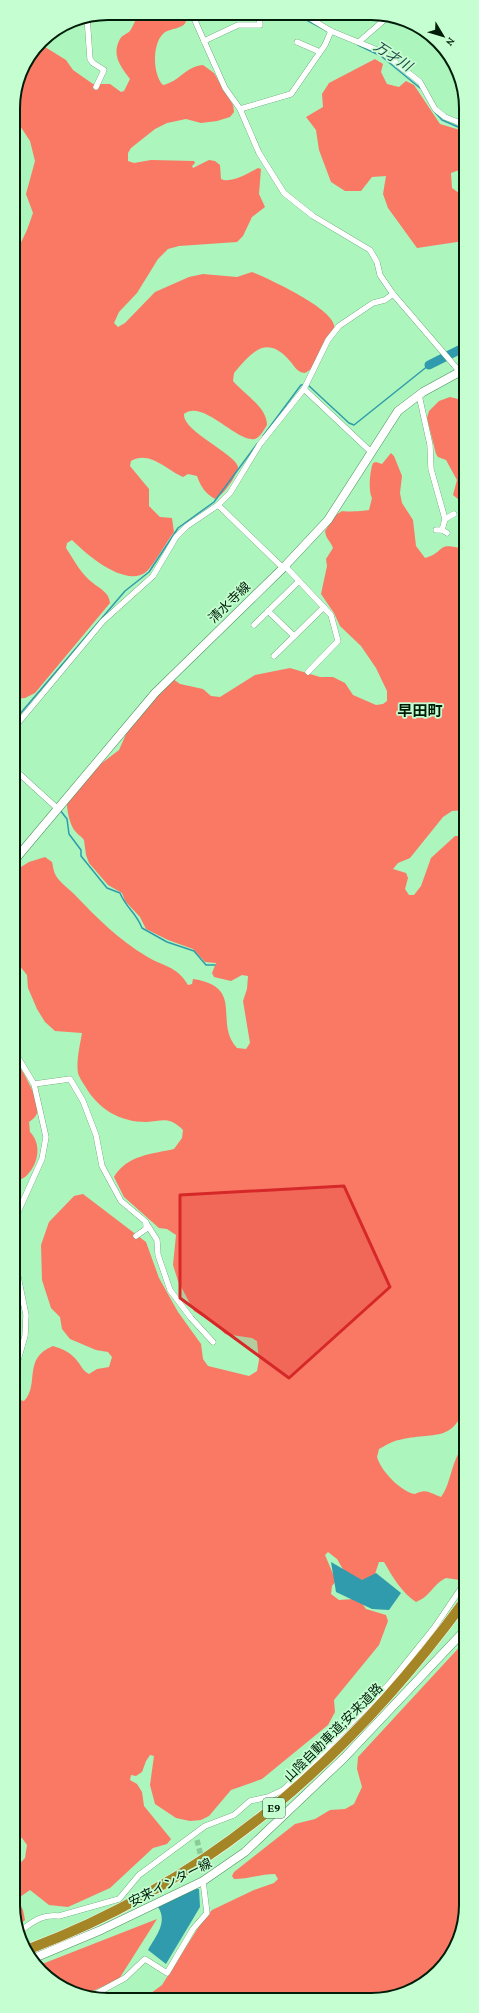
<svg xmlns="http://www.w3.org/2000/svg" width="479" height="2013" font-family="'Crimson Pro','Noto Sans JP',serif">
  <rect width="100%" height="100%" fill="#acf5bc"/>
  <g fill="#f97965">
    <path d="M139,14h47c4,18 -17,12 -24,21 -10,11 -9,40 1,50 18,-4 21,-18 40,-20l11,8 19,32 1,7 -4,5 -13,4 -16,2 -15,-4 -19,4 -12,6 -24,19 -3,5v8l6,2 17,-3 43,1 1,2 -3,3 1,2 16,-8 6,1 5,4 1,14c10,5 28,-6 37,-11l3,1 -2,25 6,13 -13,10 -9,19 -6,6 -58,4 -11,3 -10,10 -21,34 -18,19 -5,11 4,4 7,-4 30,-31 34,-15 14,-3 34,3 15,-5c17,7 78,35 82,53 2,7 -8,15 -12,21 -5,9 -6,22 -17,27 -9,-1 -10,-7 -16,-13 -23,-26 -38,-7 -55,13l-1,8c11,13 34,26 34,44 -3,5 -7,12 -12,14 -18,4 -52,-40 -71,-25 -2,17 52,40 54,53 0,4 -4,10 -6,14 -5,7 -9,13 -17,18 -10,-6 -14,-12 -18,-23l-9,-2 -5,3c-16,-7 -34,-27 -52,-16l-1,5 19,23v17l11,11 12,1 2,14c-7,9 -22,36 -28,40 -21,16 -60,-18 -74,-32l-5,3 -1,5c8,12 15,26 27,35 7,6 16,9 17,20l-75,90 -10,5 -12,1v-440l14,-29 6,-17 -7,-19 9,-33 -5,-20 -17,-26v-13l7,-31 21,-30 4,6 21,13 7,10 20,14h17l11,8 3,-1 6,-12c-9,-12 -19,-24 -10,-40 2,-4 7,-5 10,-8 3,-5 6,-12 9,-17z"/>
    <path d="M375,59l8,5 -2,8 6,12 12,3 7,-6 8,4 26,39 20,6 5,7v31l-14,5 1,15 7,5 6,-1v46l-8,4 -40,6 -29,-40 -5,-14 3,-18 -14,1 -11,14h-16l-14,-9 -12,-32 -3,-20 -10,-13 17,-10 -1,-13 7,-11z"/>
    <path d="M463,396h2v103h-7l-5,-4 4,-15 -11,-20 -8,-3 -2,-3 -9,-36 2,-7 10,-10 11,-4 8,2z"/>
    <path d="M391,453l3,3 8,20 -2,17 2,10 11,17 3,26 9,12c21,-5 10,-18 40,-8v260l-13,1 -9,6 -33,41 -12,5 -5,6 13,4 2,5 -3,11 4,6h5l7,-9 10,-28 24,-22h10l1,563c-10,46 -32,32 -67,41 -7,1 -14,6 -20,9l-2,8c4,14 24,35 38,37 11,-6 15,-1 26,3 11,-14 10,-40 25,-53v100c-5,14 0,25 -6,36l-14,-2c-14,7 -15,18 -30,24 -14,-9 -24,-26 -32,-40h-5l-5,15 -12,4 -18,-10 -7,-12 -9,-7 -3,3 11,26 -4,5 -1,8 8,6 15,-1 7,3 5,7 20,6 2,6 -9,24 -45,55 1,12 -7,13 -66,54 -31,11 -22,26 -8,4 -11,1 -14,-3 -21,-14 -5,-19 4,-29 -4,-1 -4,6 -4,11 -6,4 -5,-1 -1,5 7,4 5,8 2,14 27,33 -4,5 -14,4 -43,40 -42,19 -19,-2 -19,-15 -13,9 6,11 2,10 -7,6 -4,-8v-48l11,-12 2,-13 -5,-7 -8,-4v-441l2,6 8,2c16,-16 -2,-43 29,-55 10,3 19,7 25,16 4,5 5,9 11,12l8,-5 12,-2 3,-10 -4,-5 -12,-2 -26,-11 -8,-10 -2,-12 -9,-9 -9,-28 -1,-35 8,-23 25,-26 9,-2 63,48 13,36 19,34 23,32 2,15 5,7 41,10 8,-5 2,-11 -2,-19 -5,-3 -27,-4 -8,-9 -23,-14 -16,-30 -5,-16 3,-30 -9,-6 -8,-1 -35,-31 -10,-20c13,-22 38,-23 60,-28l8,-11 1,-8c-14,-14 -20,-9 -37,-8 -26,0 -48,-13 -61,-36 -2,-3 -6,-9 -7,-13 -2,-12 2,-28 4,-40l-27,-2 -10,-9 -8,-13 -9,-21 -1,-13 -13,-16 -1,-87 16,-10 16,-5 7,5c1,3 1,8 3,12 4,8 13,14 19,20 22,23 45,46 72,62 18,11 31,10 42,29l4,-1 1,-5c53,8 20,43 44,69l9,1 4,-6 -7,-42 4,-12 1,-13 -6,-1 -11,6 -17,-4 -2,-4 4,-10 -11,-1 -12,-13 -25,-9 -22,-11 -6,-12 -15,-16 -3,-8 -14,-8 -19,-22 -3,-8 -2,-15c-3,-4 -7,-6 -9,-9 -5,-6 -8,-20 -8,-27l31,-38 21,-16 8,-18 34,-42 12,-11 7,5 23,5 8,7 9,1 35,-22 35,-7 30,9h13l12,6 8,12 23,10 7,-1 4,-3v-10l-11,-23 -15,-22 -21,-20 -6,-13 -13,-19 6,-28 -1,-7 7,-11c-2,-7 -7,-8 -8,-17l11,-16 6,-4c4,1 23,0 27,-1l3,-12c-4,-6 -2,-28 1,-35l3,-1 6,2z"/>
    <path d="M14,1057c7,12 26,41 23,56 -1,4 -5,7 -8,9l1,10c12,12 9,33 -5,45 -3,2 -8,4 -11,6z"/>
    <path d="M14,1315h2c10,15 3,29 -2,44z"/>
    <path d="M466,1640v271l-4,19 -6,2 -2,5 4,5 -16,26 -24,19 -34,12 -236,-1 -1,-2 15,-11 41,-65 9,-10 42,-20 20,-7 4,-4 -3,-5c-14,0 -27,5 -41,5l-2,-3 2,-4 61,-48 20,-5 15,-9 15,-1 9,-5 8,-17 -5,-18 1,-12z"/>
    <path d="M157,1919l-38,60 -35,16 -43,-23 -4,-6z"/>
  </g>
  <g fill="#309bac">
    <path d="M331,1562l31,18 14,-7 25,20 -12,17 -17,-1 -36,-17z"/>
    <path d="M194,1889h5l1,18 -34,57 -18,-14c8,-14 20,-28 10,-43z"/>
  </g>
  <g fill="none" stroke-linecap="round" stroke-linejoin="round">
    <g stroke="#309bac" stroke-width="1.5">
      <path d="M295,14l34,18"/>
      <path d="M358,45l23,11 39,32"/>
      <path d="M433,110l9,10 23,10"/>
      <path d="M263,436l38,-51h7l41,38 5,2 75,-60"/>
      <path d="M13,722l112,-131 24,-19 29,-44 36,-26 43,-58"/>
      <path d="M60,810l7,9 2,15 12,16v6l26,32 13,5c6,15 16,19 22,35l25,14 27,9 12,14h9"/>
    </g>
    <path stroke="#309bac" stroke-width="9" d="M429,365l36,-18"/>
    <path stroke="#8aca98" stroke-width="5.5" stroke-dasharray="5.5 3" stroke-linecap="butt" d="M197,1840l8,33"/>
    <g stroke="#4b915d" stroke-width="6">
      <g id="minor">
        <path d="M192,14l33,74 15,21 19,44 25,40 29,23 57,34 7,12 3,13 13,19 67,78"/>
        <path d="M303,14l28,17 51,21 38,30 15,27 10,8 20,8"/>
        <path d="M100,15l3,1 3,-3"/>
        <path d="M87,17l3,42 3,4 11,7 -8,17"/>
        <path d="M204,41l34,-16h22l-1,-11"/>
        <path d="M360,41l30,-26"/>
        <path d="M297,42l23,10"/>
        <path d="M240,109l51,-15 34,-49 6,-14"/>
        <path d="M304,389l67,63"/>
        <path d="M419,395l11,50 1,24 14,50 -3,11h-6"/>
        <path d="M218,505l65,63"/>
        <path d="M445,519l9,-5"/>
        <path d="M442,530l5,3"/>
        <path d="M285,566l46,49 7,26 -30,31"/>
        <path d="M268,611l26,25"/>
        <path d="M254,625l45,-44"/>
        <path d="M274,656l50,-49"/>
        <path d="M13,729l90,-108 50,-45 23,-39 11,-11 31,-21 12,-12 30,-49 44,-55 24,-49 11,-14 34,-23 12,-3 8,-6"/>
        <path d="M13,768l45,41"/>
        <path d="M14,1051l20,33 12,53 -4,22 -28,62"/>
        <path d="M34,1084l36,-5 13,22 13,34 6,31 19,35 25,21v7l-10,7"/>
        <path d="M146,1223l11,17 1,15 12,35 21,28 22,24"/>
        <path d="M14,1257l12,58 -1,21 -11,38"/>
        <path d="M20,1931c14,-10 22,-17 39,-15l60,-17 20,-24 66,-49 29,-11 16,-14 18,-4 15,-7 31,-29 75,-77 45,-56 32,-47"/>
        <path d="M88,1998l37,-20 20,-19 22,14 26,-44 14,-16 -4,-32"/>
      </g>
    </g>
    <g stroke="#4b915d" stroke-width="9">
      <g id="secondary">
        <path d="M13,862l142,-169 128,-125 45,-48 70,-109 25,-19 42,-23"/>
        <path d="M34,1958l67,-28 102,-49 42,-29 99,-94 122,-129"/>
      </g>
    </g>
    <g stroke="#fff" stroke-width="11">
      <path id="motorway" d="M29,1949c184,-69 322,-193 437,-350"/>
    </g>
    <use href="#minor" stroke="#fff" stroke-width="5.5"/>
    <use href="#secondary" stroke="#fff" stroke-width="8"/>
    <use href="#motorway" stroke="#a48627" stroke-width="10"/>
  </g>
  <path fill="#d62828" fill-opacity="0.2" stroke="#d62828" stroke-width="3" stroke-linejoin="round" d="M344,1186l46,101 -101,91 -109,-80v-103z"/>
  <g text-anchor="middle" stroke-width="3.5" stroke-linejoin="round" paint-order="stroke">
    <rect fill="#c5fed0" stroke="#3c6045" stroke-width="1" x="263" y="1798" width="22" height="20" rx="3"/>
    <g font-size="12" font-weight="bold" fill="#011d09">
      <text x="274" y="1812">E9</text>
    </g>
    <g font-size="13" fill="#011d09" stroke="#c5fed0">
      <text transform="translate(229 602) rotate(-44)" y="5">清水寺線</text>
      <text transform="translate(333 1732) rotate(-45)" y="5">山陰自動車道;安来道路</text>
      <text transform="translate(170 1882) rotate(-27)" y="5">安来インター線</text>
    </g>
    <g font-size="14" font-style="italic" fill="#1e3d42" stroke="#c5fed0">
      <text transform="translate(393 56) rotate(33)" y="5">万才川</text>
    </g>
    <g font-size="15" font-weight="bold" fill="#011d09" stroke="#c5fed0">
      <text x="420" y="716">早田町</text>
    </g>
  </g>
  <path d="M0 0H479V2013H0ZM108 20H371A88 88 0 0 1 459 108V1905A88 88 0 0 1 371 1993H108A88 88 0 0 1 20 1905V108A88 88 0 0 1 108 20Z" fill="#c5fed0" fill-rule="evenodd"/>
  <path fill="none" stroke="#011d09" stroke-width="2" d="M108 20H371A88 88 0 0 1 459 108V1905A88 88 0 0 1 371 1993H108A88 88 0 0 1 20 1905V108A88 88 0 0 1 108 20Z"/>
  <g transform="translate(443 36) rotate(128)" stroke="#c5fed0" stroke-width="3" paint-order="stroke">
  <path d="M0-3L7 15L0 10L-7 15Z" fill="#011d09"/>
  <text y="-6" font-size="11" font-weight="bold" text-anchor="middle" fill="#011d09">N</text>
  </g>
</svg>
